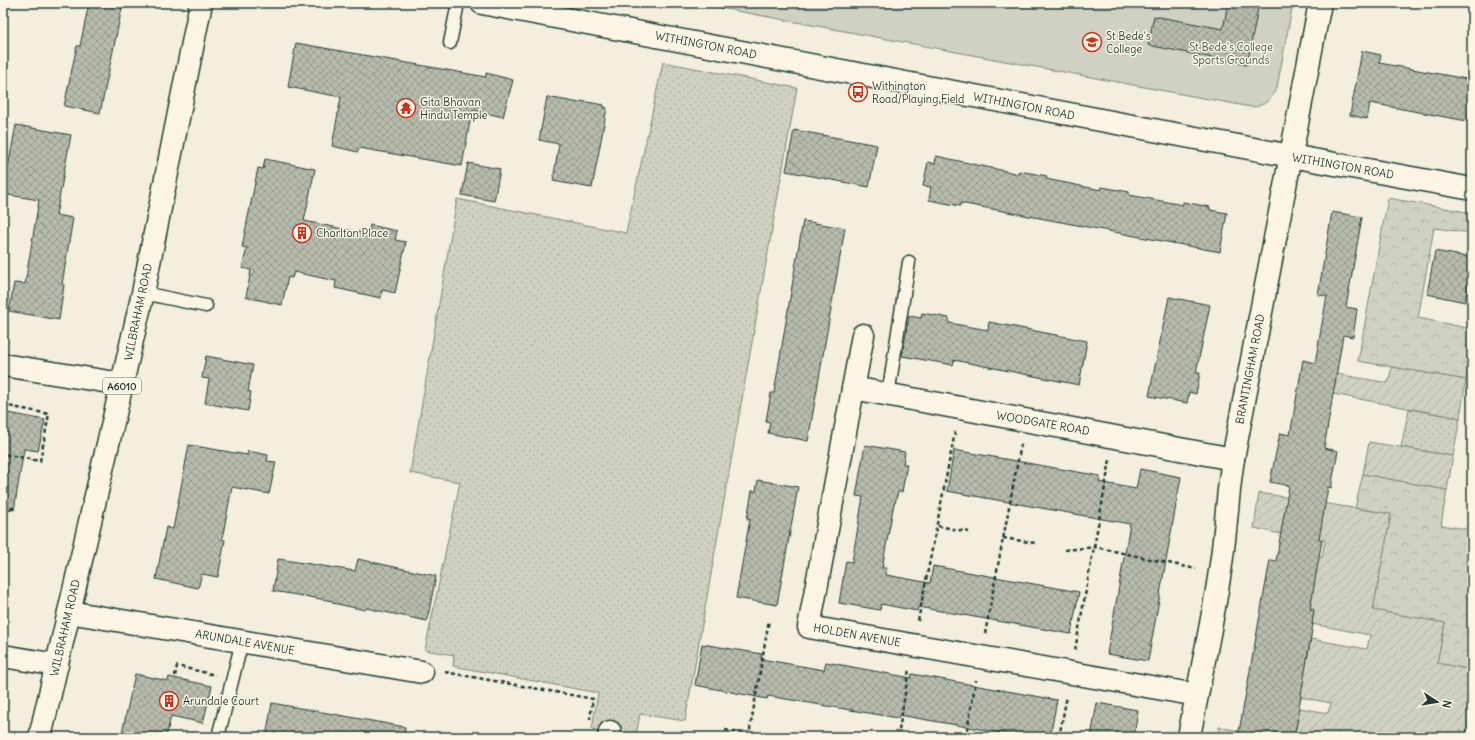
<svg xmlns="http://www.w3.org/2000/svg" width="1475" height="740" font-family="Delius,sans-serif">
  <defs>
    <pattern id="grass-dots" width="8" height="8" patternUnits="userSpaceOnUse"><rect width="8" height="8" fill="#d0d1c2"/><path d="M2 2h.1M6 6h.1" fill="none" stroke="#b2b4a7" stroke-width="1.8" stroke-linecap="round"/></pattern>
    <pattern id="forest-crowns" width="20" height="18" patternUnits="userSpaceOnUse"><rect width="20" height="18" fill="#d0d1c2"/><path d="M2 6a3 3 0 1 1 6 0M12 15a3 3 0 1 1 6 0" fill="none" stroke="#b2b4a7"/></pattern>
    <pattern id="garden-furrows" width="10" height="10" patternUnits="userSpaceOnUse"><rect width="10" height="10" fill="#d0d1c2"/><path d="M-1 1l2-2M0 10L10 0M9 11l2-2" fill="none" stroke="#b2b4a7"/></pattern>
    <pattern id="building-cross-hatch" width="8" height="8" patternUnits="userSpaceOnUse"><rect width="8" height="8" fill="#b8bcae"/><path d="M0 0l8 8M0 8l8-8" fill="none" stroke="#959a8e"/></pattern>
  </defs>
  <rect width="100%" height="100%" fill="#f3eede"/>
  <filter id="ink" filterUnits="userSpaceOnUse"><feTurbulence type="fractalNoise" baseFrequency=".025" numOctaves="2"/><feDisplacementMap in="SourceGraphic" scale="8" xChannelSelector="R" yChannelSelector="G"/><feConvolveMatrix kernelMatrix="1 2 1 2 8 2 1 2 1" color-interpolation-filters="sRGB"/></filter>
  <g filter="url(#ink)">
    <g fill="url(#grass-dots)" stroke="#78877b">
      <path d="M663,62l134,26 -112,633 -45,-7 -4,22 -44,-7 6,-36 -145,-27 1,-11 -29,-5 35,-168 -50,-9 47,-274 169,34z"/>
      <path d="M1409,409l51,9 -7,38 -52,-9z"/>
    </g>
    <g fill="url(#forest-crowns)" stroke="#78877b">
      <path d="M1388,198l84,15v20l-38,-5 -16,90 54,11v17l-6,34 -108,-19z"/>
      <path d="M1363,474l84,16 -6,35 31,5v140l-35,-7 8,-40 -72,-13 18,-96 -36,-6z"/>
    </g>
    <path fill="#d0d1c2" stroke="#78877b" d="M694,3h599l-16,84c-5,12 -13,20 -26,20z"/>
    <g fill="url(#garden-furrows)" stroke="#78877b">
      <path d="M1392,367l74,13 -6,38 -127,-24 4,-20 51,9z"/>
      <path d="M1369,442l84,14 -6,34 -84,-16z"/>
      <path d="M1259,493l132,21 -18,96 72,13 -8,40 35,7v43h-2l-5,24h-185l2,-11 14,2 3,-20 29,5 3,-10 -31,-6 -5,-41 12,3 4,-20 56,10 3,-14 -58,-11 2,-14 -11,-2 15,-51h4l3,-17 -44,-6 -27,-6z"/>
      <path d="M1219,727l20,4 -1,6h-21z"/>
    </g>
    <g fill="url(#building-cross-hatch)" stroke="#1f3d34">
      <path d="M89,3h34l-23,110 -36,-7 13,-60h3z"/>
      <path d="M1228,3h31l-12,62 -99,-20 6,-29 69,13z"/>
      <path d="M296,43l190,34v-4l27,7 -10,37 -31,-7 -10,56 -103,-18 -1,4 -26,-6 9,-49 -53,-10z"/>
      <path d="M1362,51l19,4 -2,8 93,17v42l-102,-19 -3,16 -17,-4z"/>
      <path d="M547,97l33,6 1,-2 23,4v2l3,1 -15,80 -39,-7 6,-37 -20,-4z"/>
      <path d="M16,125l55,10 -15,80 17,3 -11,66 2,1 -5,35 -50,-9 5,-28 11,1 14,-84 -36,-6z"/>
      <path d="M794,130l83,15 -8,42 -83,-16z"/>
      <path d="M936,156l83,18v-3l28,5 -1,3 55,11 1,-3 27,5v3l54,10v-3l27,5v3l17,3 -7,39 -260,-49v3l-31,-6 2,-13 -8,-1 5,-24 7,2z"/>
      <path d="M265,159l50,10 -11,52 64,13 2,-9 27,6 -2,9 11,2 -11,51 -13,-3 -1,8 -46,-10 1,-7 -42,-9 -2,6 -4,-1 -6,28 -36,-8 5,-27 -9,-2 5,-20 -5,-1 16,-79 5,1z"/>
      <path d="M468,163l32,6 -6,32 -32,-6z"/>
      <path d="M1332,212l30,5 -16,90 11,2 -4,28 -10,-2 -19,113 14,3 -7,37 -3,-1 -9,52 3,1 -12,69 4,1 -2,14h1l-15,89h1l-5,24h-56l32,-177 6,1 13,-75 -19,-4 10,-49 10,2 13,-75 12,3 12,-67 -9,-1z"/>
      <path d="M803,221l42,7 -37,213 -40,-8 2,-11 -4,-1 5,-28h3z"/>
      <path d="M1435,251l37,7v7l-7,37 -38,-8z"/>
      <path d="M1169,297l41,8 -14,68h4l-4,21 -7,-2 -2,11 -38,-7z"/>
      <path d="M922,313l27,5v5l39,7 1,-8 98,19 -8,44 -125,-25 -1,5 -51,-9 7,-40 12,2z"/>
      <path d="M206,356l47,9 -5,26 3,1 -3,19 -43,-8 4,-24 -7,-1z"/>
      <path d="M3,412l42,8 -7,31 -14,-2 -10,61 -11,-1z"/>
      <path d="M189,445l58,10 1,-4 20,4 -1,6 9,1 -7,32 -37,-7 -10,52 3,1 -7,37 -16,-3 -4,14 -42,-9 10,-52 7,2z"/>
      <path d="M865,445l40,7 -2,12h4l-5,28h-4l-3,11h-1l-12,65h5l-1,7 44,8 3,-17 146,26 -8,42 -153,-27 -1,4 -36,-7 -1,6 -41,-7 7,-42 6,1 11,-65 -7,-1z"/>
      <path d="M954,450l146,26 -1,6 37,7 4,-20 41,8 -33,184 -41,-7 23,-130 -183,-33z"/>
      <path d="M758,480l40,7 -21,118 -41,-7 14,-79h-3l5,-28h4z"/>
      <path d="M278,559l77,12 3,-12 78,17 -9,45 -61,-13 -1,2 -32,-7v-2l-60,-10z"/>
      <path d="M702,644l60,10 -1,5 63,11 2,-8 85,16 1,-4 145,26 -7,37h-25l-126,-22 -1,3 -130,-22 -1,3 -72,-14z"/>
      <path d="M135,674l33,7 1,-4 43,9 -9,37 -32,-7 -5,21h-26l-18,-4z"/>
      <path d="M272,703l133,24 -1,10h-138z"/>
      <path d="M1097,703l41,7 -4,27h-43z"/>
    </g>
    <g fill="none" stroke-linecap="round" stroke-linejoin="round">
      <g stroke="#1f3d34" stroke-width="15">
        <g id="lane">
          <path d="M450,43l8,-40"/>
          <path d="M143,293l63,13"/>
          <path d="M888,395l21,-133"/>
          <path d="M218,737l24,-96"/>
        </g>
      </g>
      <g stroke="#1f3d34" stroke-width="25">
        <g id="street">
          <path d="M863,335l-54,292 388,68"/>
          <path d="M3,365l119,19"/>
          <path d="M853,388l380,71"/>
          <path d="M69,612l353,60"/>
          <path d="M3,656l54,9"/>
          <path d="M609,737l1,-5"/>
          <path d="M1189,737c10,-55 23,-111 31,-166 6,-37 7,-75 13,-112l87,-456"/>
        </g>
      </g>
      <g stroke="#1f3d34" stroke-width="25">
        <path id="secondary" d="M482,3l809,153 181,33"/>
      </g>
      <g stroke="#1f3d34" stroke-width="25">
        <path id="highway" d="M40,737l103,-444 58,-290"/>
      </g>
      <g stroke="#1f3d34" stroke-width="2.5" stroke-dasharray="4 3" stroke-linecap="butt">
        <path d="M3,405l46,9 -9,47 -37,-7"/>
        <path d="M3,507l14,2"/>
        <path d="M938,526l31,6"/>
        <path d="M1003,538l32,5"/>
        <path d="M1065,550l30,-3 101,22"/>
        <path d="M918,621l37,-189"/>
        <path d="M985,634l36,-190"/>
        <path d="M1075,650l35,-190"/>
        <path d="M445,672l148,27 -3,20"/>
        <path d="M175,676l2,-10 38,9"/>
        <path d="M725,730l24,5"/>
        <path d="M724,736l6,1"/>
        <path d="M765,737l-16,-2 20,-115"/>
        <path d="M898,737l11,-68"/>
        <path d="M966,737l10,-57"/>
        <path d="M1059,737l8,-41"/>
      </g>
      <use href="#lane" stroke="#fcf5e5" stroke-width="12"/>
      <use href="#street" stroke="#fcf5e5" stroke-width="22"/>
      <use href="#secondary" stroke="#fcf5e5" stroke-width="22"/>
      <use href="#highway" stroke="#fcf5e5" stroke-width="22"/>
    </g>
  </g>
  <defs>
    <g id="school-ring" transform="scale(1)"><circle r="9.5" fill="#fcf5e5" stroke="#c8321e" stroke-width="1.5"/><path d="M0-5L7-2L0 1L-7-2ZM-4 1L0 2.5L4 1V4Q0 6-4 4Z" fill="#c8321e"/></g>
    <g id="bus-ring" transform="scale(1)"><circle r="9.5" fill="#fcf5e5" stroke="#c8321e" stroke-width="1.5"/><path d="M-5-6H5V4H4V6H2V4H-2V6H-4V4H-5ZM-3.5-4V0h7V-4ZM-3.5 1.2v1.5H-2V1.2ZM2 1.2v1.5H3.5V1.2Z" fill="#c8321e"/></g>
    <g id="temple-ring" transform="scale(1)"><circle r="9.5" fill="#fcf5e5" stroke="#c8321e" stroke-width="1.5"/><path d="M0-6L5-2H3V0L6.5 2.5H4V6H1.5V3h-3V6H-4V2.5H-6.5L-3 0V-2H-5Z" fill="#c8321e"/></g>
    <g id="building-ring" transform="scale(1)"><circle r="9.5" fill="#fcf5e5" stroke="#c8321e" stroke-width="1.5"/><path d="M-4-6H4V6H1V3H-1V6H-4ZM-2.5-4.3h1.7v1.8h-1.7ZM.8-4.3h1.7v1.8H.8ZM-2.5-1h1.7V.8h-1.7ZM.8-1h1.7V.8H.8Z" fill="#c8321e"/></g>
  </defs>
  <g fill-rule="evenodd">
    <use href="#school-ring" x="1092" y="42"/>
    <use href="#bus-ring" x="858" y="92"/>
    <use href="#temple-ring" x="406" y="108"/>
    <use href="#building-ring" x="302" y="233"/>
    <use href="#building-ring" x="169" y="701"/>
  </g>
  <g text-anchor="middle" stroke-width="3" stroke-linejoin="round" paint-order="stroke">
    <rect fill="#fcf5e5" stroke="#617469" stroke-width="1" x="103" y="378" width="38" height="16" rx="3"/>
    <g font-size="10" font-weight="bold" fill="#1f3d34">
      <text x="122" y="390">A6010</text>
    </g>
    <g font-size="11" fill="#1f3d34" stroke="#fcf5e5" text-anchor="start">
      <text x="1106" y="40">St Bede's<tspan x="1106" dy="13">College</tspan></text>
      <text x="872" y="90">Withington<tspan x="872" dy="13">Road/Playing Field</tspan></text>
      <text x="420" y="106">Gita Bhavan<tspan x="420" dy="13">Hindu Temple</tspan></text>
      <text x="316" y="237">Chorlton Place</text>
      <text x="183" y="705">Arundale Court</text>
    </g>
    <g font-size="11" fill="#1f3d34" stroke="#fcf5e5">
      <text transform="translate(706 45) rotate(11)" y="4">WITHINGTON ROAD</text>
      <text transform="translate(1024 106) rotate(11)" y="4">WITHINGTON ROAD</text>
      <text transform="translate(1343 166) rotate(10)" y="4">WITHINGTON ROAD</text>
      <text transform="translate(138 312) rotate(-78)" y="4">WILBRAHAM ROAD</text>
      <text transform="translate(1250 369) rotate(-79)" y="4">BRANTINGHAM ROAD</text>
      <text transform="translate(1043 423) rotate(10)" y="4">WOODGATE ROAD</text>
      <text transform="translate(65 628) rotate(-77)" y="4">WILBRAHAM ROAD</text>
      <text transform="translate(857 635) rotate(10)" y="4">HOLDEN AVENUE</text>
      <text transform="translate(245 642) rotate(10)" y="4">ARUNDALE AVENUE</text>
    </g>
    <g font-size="11" fill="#425b50" stroke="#fcf5e5">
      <text x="1231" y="51">St Bede's College<tspan x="1231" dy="13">Sports Grounds</tspan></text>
    </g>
  </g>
  <rect width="1475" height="740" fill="none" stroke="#fcf5e5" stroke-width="16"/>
  <rect x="8" y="8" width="1459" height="724" fill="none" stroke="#1f3d34" stroke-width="1.5" filter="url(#ink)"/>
  <g transform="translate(1437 702) rotate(102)" stroke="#fcf5e5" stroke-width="3" paint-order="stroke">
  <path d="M0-3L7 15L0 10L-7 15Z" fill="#1f3d34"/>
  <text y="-6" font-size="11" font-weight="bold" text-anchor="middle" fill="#1f3d34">N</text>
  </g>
</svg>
